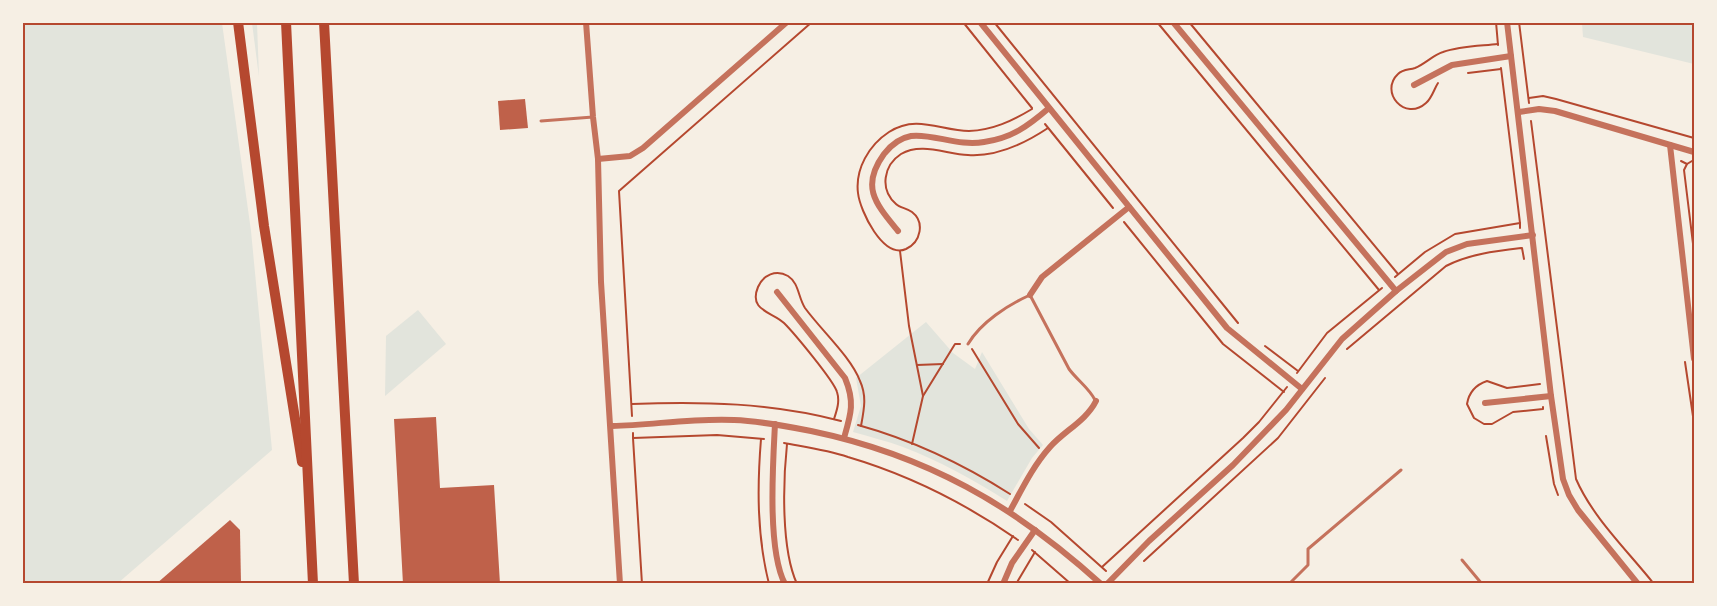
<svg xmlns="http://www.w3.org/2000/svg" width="1717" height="606" font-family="'Work Sans',sans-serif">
  <rect width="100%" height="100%" fill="#f6efe4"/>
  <g fill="#e2e4dc">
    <path d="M22,23h200l29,208 21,219 -154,133h-95z"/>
    <path d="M252,23h5l2,54z"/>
    <path d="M1582,23h112v41l-111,-27z"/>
    <path d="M418,310l28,34 -61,52 1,-60z"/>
    <path d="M926,322l27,31 22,16 7,-17 47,77 14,16 -11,13 -25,43c-33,-21 -67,-40 -104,-54 -16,-6 -33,-10 -50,-15l8,-26 -5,-28z"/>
  </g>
  <g fill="#bf614a">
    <path d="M525,99l3,29 -28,2 -2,-29z"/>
    <path d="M436,417l4,71 54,-3 6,99h-97l-9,-165z"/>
    <path d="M230,520l10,10 1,54h-85z"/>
  </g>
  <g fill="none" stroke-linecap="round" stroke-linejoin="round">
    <g stroke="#b5482f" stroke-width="2">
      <path d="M963,22l69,86"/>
      <path d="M994,22l244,301"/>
      <path d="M1157,22l222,268"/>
      <path d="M1189,22l209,252"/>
      <path d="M1496,22l2,23"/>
      <path d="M1519,22l10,81"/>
      <path d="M1501,68l19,155"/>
      <path d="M1468,73l33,-4"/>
      <path d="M1438,83c-4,6 -6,15 -12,20 -21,19 -47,-11 -28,-29 5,-5 11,-4 17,-6 10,-4 18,-13 28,-16 17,-6 37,-6 55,-8"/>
      <path d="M1529,98l14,-2 13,3 138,39"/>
      <path d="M1032,109c-20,12 -39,21 -63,22 -28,0 -52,-17 -80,1 -20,13 -34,37 -31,61 2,18 25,66 48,56 15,-7 19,-27 6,-37 -5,-4 -12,-4 -16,-8 -17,-15 -12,-39 5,-50 20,-12 45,0 67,1 29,2 56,-11 80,-27"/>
      <path d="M1531,121l45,358c17,39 51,71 78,105"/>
      <path d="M1045,124l68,84"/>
      <path d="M1681,161l6,3 5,-3"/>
      <path d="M1687,164l-3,6 10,82"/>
      <path d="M1124,222l99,122 61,48"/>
      <path d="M900,251l9,75 14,70"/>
      <path d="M1395,277l30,-25 30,-18 65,-11v5"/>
      <path d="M1265,346l33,25"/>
      <path d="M972,349l46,75 21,24"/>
      <path d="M1347,349l99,-83c23,-12 50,-15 76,-18l2,11"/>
      <path d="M1685,362l9,61"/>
      <path d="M917,365l26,-1"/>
      <path d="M1297,373l30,-40 55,-45"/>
      <path d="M1540,384l-33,4 -20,-7c-12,4 -18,11 -20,23l7,14 10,6h8l21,-12 30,-3v-2"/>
      <path d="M632,404c71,-3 140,-1 209,17"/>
      <path d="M632,416l-13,-225 193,-169"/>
      <path d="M834,419c3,-9 6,-18 3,-27 -3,-11 -43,-59 -53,-69 -11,-11 -36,-12 -26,-36 5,-12 18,-18 30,-11 11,7 10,21 17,32 16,22 46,49 55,73 7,15 4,29 1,45"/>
      <path d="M858,425c54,15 105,39 152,69"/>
      <path d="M633,433v5l84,-3 47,4"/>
      <path d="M1546,436l8,48 4,11"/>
      <path d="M633,438l9,146"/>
      <path d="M761,439c-4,49 -4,97 8,145"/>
      <path d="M784,443c21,4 43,7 64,14 61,18 117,46 170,83"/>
      <path d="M787,444c-4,38 -6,105 10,140"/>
      <path d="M912,444l11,-48 32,-52h5"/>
      <path d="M1025,504l26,18 55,49"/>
      <path d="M1032,550l39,34"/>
      <path d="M1144,561l134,-123 47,-60"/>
      <path d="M1102,567l141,-129 16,-16 28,-35"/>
      <path d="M987,584l10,-22 16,-26"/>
      <path d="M1016,584l19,-32"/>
    </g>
    <g stroke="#c5725c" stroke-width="3">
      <path d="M541,121l52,-4"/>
      <path d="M968,344c13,-22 40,-39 62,-49l39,74c8,11 20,19 26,31"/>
      <path d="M1462,560l20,24"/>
      <path d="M1289,584l19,-19v-16l93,-79"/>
    </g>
    <g stroke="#c5725c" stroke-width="6">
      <path d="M586,22l7,95 5,42 3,123 19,302"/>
      <path d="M980,22l247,306 75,61"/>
      <path d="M1173,22l223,269"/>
      <path d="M1507,22l44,374 12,83 6,16 9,15 60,74"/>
      <path d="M1414,85l38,-20 59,-9"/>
      <path d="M1519,112l20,-3 16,2 139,41"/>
      <path d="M1670,145l24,214"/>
      <path d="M598,159l32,-3 13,-8 144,-126"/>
      <path d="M898,231c-22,-27 -38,-44 -14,-77 7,-9 16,-16 27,-18 21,-3 48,11 73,6 28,-4 44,-16 65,-34"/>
      <path d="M777,292l68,86c10,24 6,36 -1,60"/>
      <path d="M1030,295l12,-18 87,-70"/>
      <path d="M1485,403l66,-7"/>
      <path d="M775,424c-2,39 -8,126 10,160"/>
      <path d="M612,426c41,-1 81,-8 122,-6 26,1 52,6 77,11 115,24 203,74 290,153"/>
      <path d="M1010,511c12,-22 23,-45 40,-64 14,-16 36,-26 46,-46"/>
      <path d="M1003,584l9,-21 23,-33"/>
      <path d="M1107,584l42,-43 84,-76 53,-55 56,-71 54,-48 50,-39 21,-8 66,-9"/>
    </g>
    <g stroke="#b5482f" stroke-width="10">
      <path d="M238,22l26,204 38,236"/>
      <path d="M286,22l27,562"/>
      <path d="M324,22l30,562"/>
    </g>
  </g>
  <rect width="1717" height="606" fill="none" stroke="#f6efe4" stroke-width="48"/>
  <rect x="24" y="24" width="1669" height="558" fill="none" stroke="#b5482f" stroke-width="2"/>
</svg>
